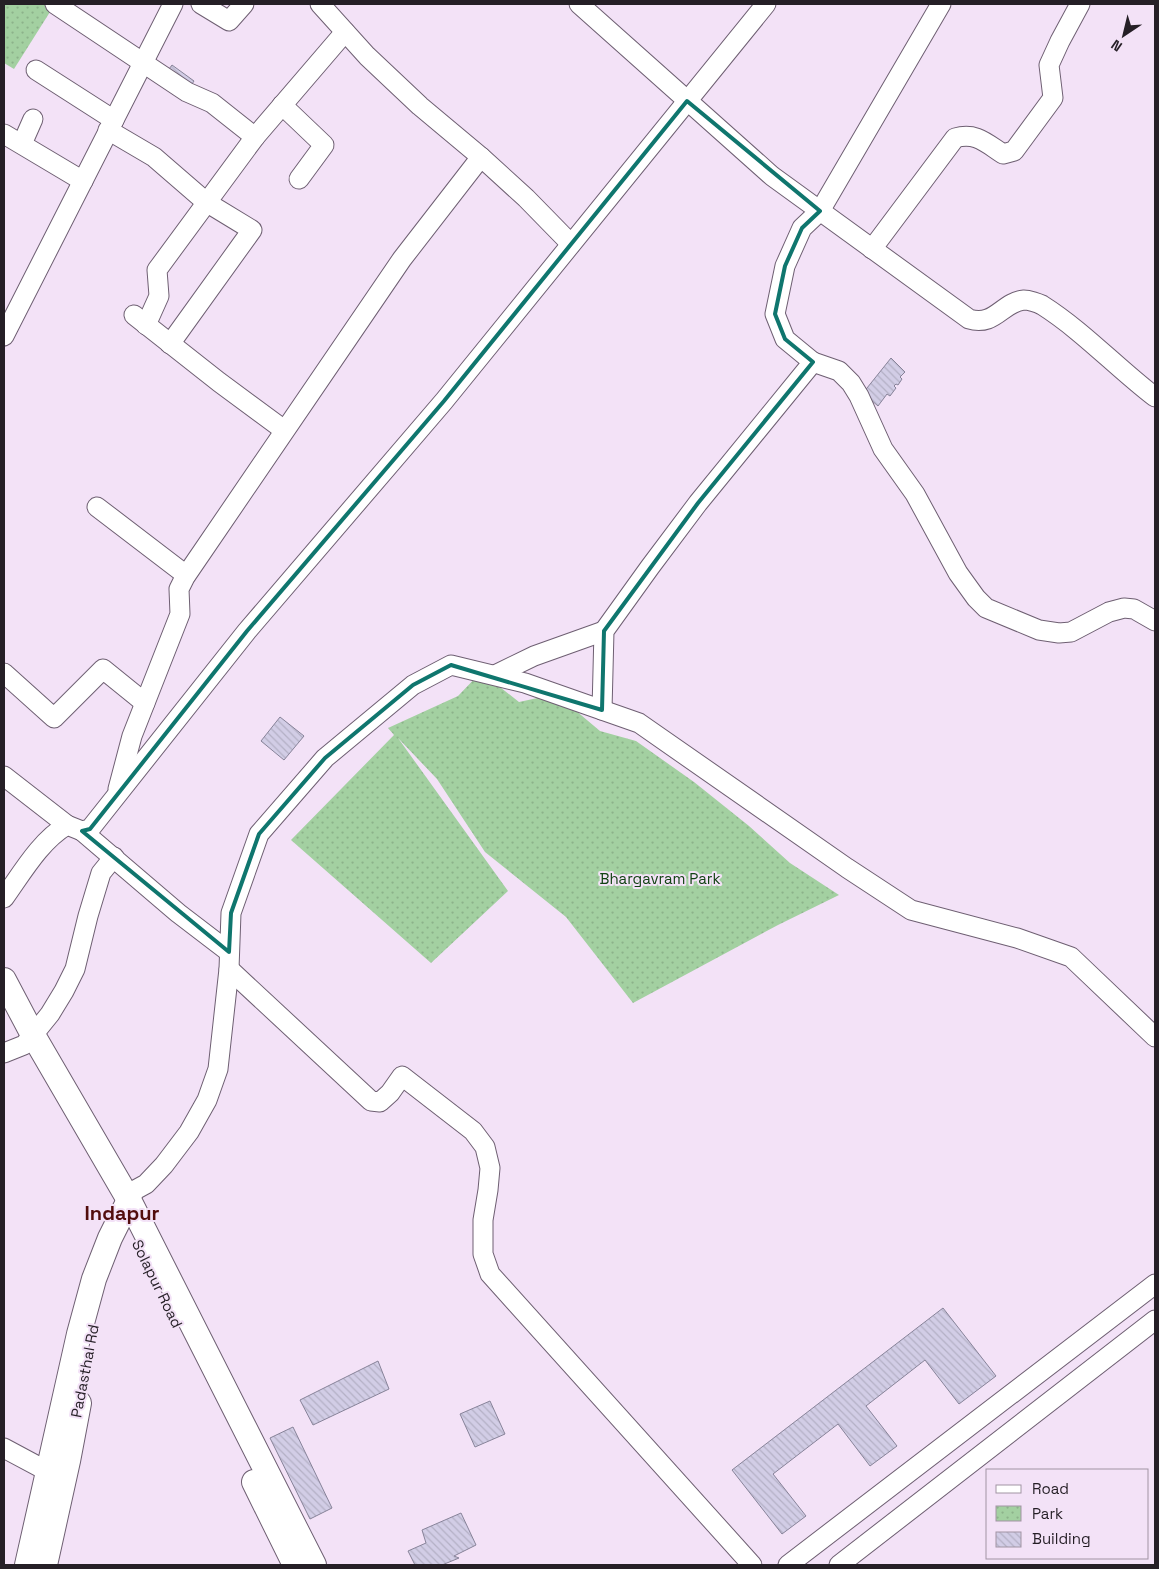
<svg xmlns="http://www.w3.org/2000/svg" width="1159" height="1569" font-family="'Space Grotesk',sans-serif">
  <defs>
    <pattern id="park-dots" width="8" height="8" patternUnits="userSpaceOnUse" patternTransform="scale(1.25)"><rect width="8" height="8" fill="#a3d0a1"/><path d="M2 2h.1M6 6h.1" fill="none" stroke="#8cb28a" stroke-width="1.8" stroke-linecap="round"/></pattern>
    <pattern id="building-back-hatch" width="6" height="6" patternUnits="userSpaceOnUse" patternTransform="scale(1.25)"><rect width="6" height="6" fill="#d2cde6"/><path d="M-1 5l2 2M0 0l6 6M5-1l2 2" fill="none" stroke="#b4b0c5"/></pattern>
  </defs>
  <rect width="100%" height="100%" fill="#f3e2f7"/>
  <g fill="url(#park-dots)">
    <path d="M4,4h51l-41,65 -10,-6z"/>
    <path d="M481,672l38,30 37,-8 44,37 36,10 58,41 55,44 41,37 49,32 -61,30 -145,78 -67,-86 -81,-65 -48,-73 -39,-41 110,153 -77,72 -140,-123 103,-105 -6,-7 70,-32z"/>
  </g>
  <g fill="url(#building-back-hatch)" stroke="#878399">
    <path d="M172,65l22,16 -6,9 -22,-17z"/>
    <path d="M891,358l14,14 -5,5 2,2 -4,6 -2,-1 -2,2 2,2 -6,8 -3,-2 -9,12 -15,-13z"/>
    <path d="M280,717l24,19 -20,24 -23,-19z"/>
    <path d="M943,1308l53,68 -37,28 -34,-44 -59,46 31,40 -27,20 -32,-42 -65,50 33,42 -24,18 -50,-64z"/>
    <path d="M378,1361l11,28 -76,36 -13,-25z"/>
    <path d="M490,1401l15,33 -30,13 -15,-33z"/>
    <path d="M293,1427l39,81 -22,11 -40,-81z"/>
    <path d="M461,1513l15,32 -22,11 5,2 -17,7h-27l-7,-14 18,-8 -4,-13z"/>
  </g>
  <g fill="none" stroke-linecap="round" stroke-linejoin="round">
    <g stroke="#6e5f72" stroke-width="21">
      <g id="minor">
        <path d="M55,4l132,88 25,11 43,34"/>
        <path d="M201,4l28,17 15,-17"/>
        <path d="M320,4l47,52 53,50 61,51 45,41 45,46"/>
        <path d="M579,4l193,172 197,143c26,8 33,-17 55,-19 5,0 14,3 18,5 41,26 75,63 113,92"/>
        <path d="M36,70l78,50"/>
        <path d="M282,105l42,40 -25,34"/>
        <path d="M108,130l46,27 52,45 46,28 -82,114"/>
        <path d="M4,134l79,47"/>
        <path d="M22,144l11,-25"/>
        <path d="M872,249l83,-111c21,-6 31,5 48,16l11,-3 39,-53 -4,-33 11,-24 20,-37"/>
        <path d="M134,315l85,67 65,48"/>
        <path d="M146,325l13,-29 -2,-26 98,-133 90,-105"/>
        <path d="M4,336l169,-332"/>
        <path d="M813,362l26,9 12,12 8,13 24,53 32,45 43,79 18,25 10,10 53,22 20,3 12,-1 38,-20 15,-4 10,1 21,12"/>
        <path d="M97,507l89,68"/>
        <path d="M4,673l50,45 49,-49 42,34"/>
        <path d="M495,675l39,-19 70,-25"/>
        <path d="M602,710l2,-79 46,-64 48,-64 115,-141 -28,-23 -10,-25 10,-48 17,-38 18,-17 121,-207"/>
        <path d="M4,776l63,49"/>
        <path d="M118,789l14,-53 48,-122 -1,-25 6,-12 217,-318 79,-102"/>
        <path d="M82,831l96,82 51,39"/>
        <path d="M4,898c18,-25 36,-57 63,-73l15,6 8,-2 157,-198 197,-230 322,-397"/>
        <path d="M229,969l142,132 9,1 10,-9 12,-17 71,55 12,16 5,21 -2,22 -5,30v34l7,20 262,291"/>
        <path d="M4,1053l20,-8 9,-10 17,-21 14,-23 11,-22 13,-53 13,-43 13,-16"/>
        <path d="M129,1200l6,-10 11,-6 18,-19 25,-33 18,-32 11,-31 11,-100 2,-56 28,-79 66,-76 88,-73 38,-20 74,18 114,40 208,145 64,42 106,28 54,19 84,80"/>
        <path d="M4,1448l56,30"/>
        <path d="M788,1565l367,-281"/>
        <path d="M839,1565l316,-245"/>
      </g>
    </g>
    <g stroke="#6e5f72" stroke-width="26">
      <g id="major">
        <path d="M4,980l29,55 96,165 185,365"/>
        <path d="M254,1482l41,83"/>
        <path d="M27,1565l52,-231 15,-55 16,-41 19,-38"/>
        <path d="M45,1565l23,-104 11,-58"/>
      </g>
    </g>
    <use href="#minor" stroke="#fff" stroke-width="19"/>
    <use href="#major" stroke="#fff" stroke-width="24"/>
  </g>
  <path fill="none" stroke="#0f766e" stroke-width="4" stroke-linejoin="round" d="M687,101l133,110 -18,17 -17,38 -10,48 10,25 28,23 -115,141 -94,128 -2,79 -151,-45 -38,20 -88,73 -66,76 -28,79 -2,39 -147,-121 8,-2 157,-198 197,-230z"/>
  <g text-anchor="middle" stroke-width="4" stroke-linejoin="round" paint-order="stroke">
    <g font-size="15" fill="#114213" stroke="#f3e2f7">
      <text x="660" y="884">Bhargavram Park</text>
    </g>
    <g font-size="15" fill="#251f26" stroke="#f3e2f7">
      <text transform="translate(157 1284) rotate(64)" y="5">Solapur Road</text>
      <text transform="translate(85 1371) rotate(-79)" y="5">Padasthal Rd</text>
    </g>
    <g font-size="20" font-weight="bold" fill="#520d0d" stroke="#f3e2f7">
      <text x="122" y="1220">Indapur</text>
    </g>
  </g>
  <rect width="1159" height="1569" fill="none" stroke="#251f26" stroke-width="10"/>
  <rect x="986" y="1469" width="162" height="90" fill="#f3e2f7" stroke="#a194a3"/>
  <rect x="996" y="1485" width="25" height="8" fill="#ffffff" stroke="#a194a3"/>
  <text x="1032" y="1494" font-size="15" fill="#251f26">Road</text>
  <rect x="996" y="1506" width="25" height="15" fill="url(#park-dots)" stroke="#a194a3"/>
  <text x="1032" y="1519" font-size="15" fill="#251f26">Park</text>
  <rect x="996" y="1532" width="25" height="15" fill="url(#building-back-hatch)" stroke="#a194a3"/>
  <text x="1032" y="1544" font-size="15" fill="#251f26">Building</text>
  <g transform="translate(1124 35) rotate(215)" stroke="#f3e2f7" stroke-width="4" paint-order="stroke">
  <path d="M0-4L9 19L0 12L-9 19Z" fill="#251f26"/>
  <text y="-8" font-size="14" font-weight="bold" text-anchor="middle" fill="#251f26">N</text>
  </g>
</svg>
